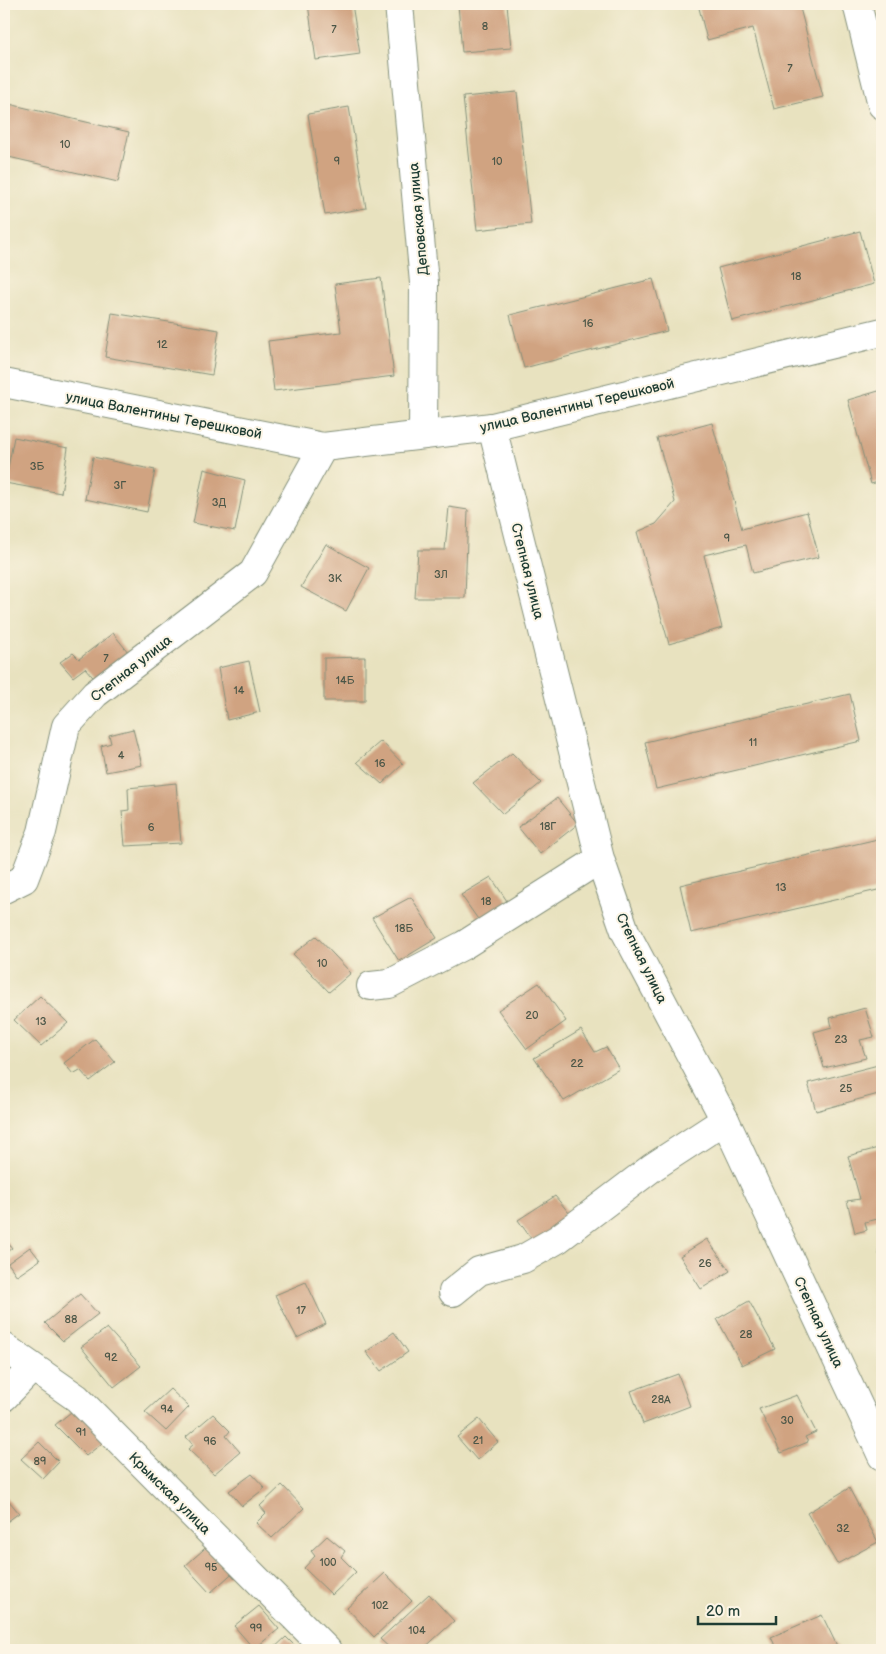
<svg xmlns="http://www.w3.org/2000/svg" width="886" height="1654" font-family="'Balsamiq Sans',sans-serif">
  <rect width="100%" height="100%" fill="#fcf5e5"/>
  <filter id="ink" filterUnits="userSpaceOnUse"><feTurbulence type="fractalNoise" baseFrequency=".02" numOctaves="2"/><feDisplacementMap in="SourceGraphic" scale="10" xChannelSelector="R" yChannelSelector="G"/><feConvolveMatrix kernelMatrix="1 2 1 2 8 2 1 2 1" color-interpolation-filters="sRGB"/></filter>
  <filter id="wash" filterUnits="userSpaceOnUse"><feTurbulence type="fractalNoise" baseFrequency=".0096" numOctaves="4" result="noise"/><feDisplacementMap in="SourceGraphic" scale="20" xChannelSelector="R" yChannelSelector="G"/><feGaussianBlur stdDeviation="1.12" result="paint"/><feColorMatrix in="noise" values="0 0 0 0 0 0 0 0 0 0 0 0 0 0 0 0 0 1.4 0 .05"/><feComposite in="paint" operator="in"/></filter>
  <g filter="url(#wash)">
    <rect width="100%" height="100%" fill="#e8e2bf"/>
    <g id="blocks">
      <g fill="#d0a381">
        <path d="M308,4h44l8,50 -44,6z"/>
        <path d="M458,4h49l4,44 -49,4z"/>
        <path d="M698,4h101l24,93 -49,12 -21,-81 -46,12z"/>
        <path d="M517,92l14,132 -54,6 -14,-133z"/>
        <path d="M9,104l120,28 -11,50 -114,-26v-29z"/>
        <path d="M349,107l17,101 -41,7 -17,-101z"/>
        <path d="M860,231l14,53 -142,37 -14,-53z"/>
        <path d="M381,278l13,98 -120,15 -6,-50 73,-9 -6,-48z"/>
        <path d="M653,279l14,52 -143,37 -14,-53z"/>
        <path d="M112,313l107,17 -7,45 -107,-18z"/>
        <path d="M882,390v91l-11,3 -23,-84z"/>
        <path d="M712,423l30,106 65,-17 12,45 -66,16 -7,-28 -42,10 18,73 -53,16 -32,-112 19,-8 19,-22 -18,-64z"/>
        <path d="M14,437l54,11 -7,45 -56,-10z"/>
        <path d="M93,457l62,13 -8,42 -62,-13z"/>
        <path d="M204,469l41,11 -10,51 -42,-8z"/>
        <path d="M449,507l19,3 -3,88h-50l3,-48h27z"/>
        <path d="M326,544l43,24 -23,43 -45,-24z"/>
        <path d="M113,633l19,24 -34,26 -13,-15 -12,9 -13,-15 13,-9 6,6z"/>
        <path d="M365,657v44h-41v-43z"/>
        <path d="M249,661l11,51 -33,8 -9,-52z"/>
        <path d="M850,694l11,47 -205,48 -11,-47z"/>
        <path d="M133,729l9,36 -36,7 -5,-26 10,-3 -2,-8z"/>
        <path d="M381,741l22,23 -21,20 -25,-22z"/>
        <path d="M512,753l29,30 -38,31 -30,-31z"/>
        <path d="M176,783l5,60 -56,3 -3,-35 7,-1 -1,-22z"/>
        <path d="M557,798l21,26 -38,30 -22,-27z"/>
        <path d="M882,838v51l-191,44 -11,-48z"/>
        <path d="M491,877l20,30 -29,18 -21,-30z"/>
        <path d="M411,897l26,41 -38,23 -27,-43z"/>
        <path d="M316,936l35,37 -22,19 -36,-38z"/>
        <path d="M539,983l27,38 -39,28 -29,-39z"/>
        <path d="M40,996l28,27 -27,23 -27,-26z"/>
        <path d="M865,1008l9,29 -14,3 6,18 -42,10 -10,-36 18,-5 -2,-9z"/>
        <path d="M581,1030l14,22 11,-5 13,22 -55,32 -30,-43z"/>
        <path d="M95,1039l20,23 -25,19 -10,-11 -7,4 -9,-11z"/>
        <path d="M882,1064v29l-66,18 -8,-28z"/>
        <path d="M882,1147v71l-17,4 2,8 -12,3 -8,-32 13,-2 -12,-43z"/>
        <path d="M555,1196l19,23 -39,25 -17,-24z"/>
        <path d="M4,1238l8,10 -8,6z"/>
        <path d="M707,1239l23,32 -29,18 -21,-33z"/>
        <path d="M30,1247l10,13 -23,16 -9,-13z"/>
        <path d="M882,1249v16l-4,-15z"/>
        <path d="M306,1282l20,42 -29,14 -22,-43z"/>
        <path d="M80,1294l18,20 -35,27 -18,-18z"/>
        <path d="M749,1301l26,48 -33,16 -25,-46z"/>
        <path d="M107,1328l34,38 -27,21 -33,-40z"/>
        <path d="M394,1332l14,20 -27,19 -15,-19z"/>
        <path d="M678,1374l12,32 -47,18 -12,-33z"/>
        <path d="M170,1389l19,18 -23,24 -21,-19z"/>
        <path d="M797,1395l19,37 -11,5 3,5 -27,11 -22,-44z"/>
        <path d="M76,1408l30,32 -20,16 -31,-31z"/>
        <path d="M213,1414l17,17 -4,5 14,16 -26,22 -26,-25 5,-4 -7,-8z"/>
        <path d="M479,1419l19,23 -21,18 -20,-23z"/>
        <path d="M39,1442l20,20 -16,17 -22,-20z"/>
        <path d="M252,1474l13,14 -23,18 -13,-15z"/>
        <path d="M282,1485l22,23 -32,30 -16,-15 10,-10 -6,-7z"/>
        <path d="M849,1488l29,54 -41,22 -30,-51z"/>
        <path d="M4,1495l15,18 -15,11z"/>
        <path d="M327,1536l18,15 -4,6 15,15 -24,23 -28,-27 11,-12 -4,-5z"/>
        <path d="M212,1542l26,26 -28,25 -25,-27z"/>
        <path d="M385,1573l27,28 -38,36 -27,-29z"/>
        <path d="M429,1594l25,27 -32,29h-30l-12,-11z"/>
        <path d="M259,1606l20,23 -25,20 -20,-23z"/>
        <path d="M822,1615l17,35h-62l-6,-13z"/>
        <path d="M286,1637l13,13h-27z"/>
      </g>
    </g>
  </g>
  <g filter="url(#ink)">
    <use href="#blocks" fill-opacity="0" stroke="#84907a" stroke-width="1"/>
    <g fill="none" stroke-linecap="round" stroke-linejoin="round">
      <g stroke="#84907a" stroke-width="30">
        <g id="minor">
          <path d="M399,4l25,279 -1,152"/>
          <path d="M857,4l25,101"/>
          <path d="M4,383l319,64 169,-20 390,-95"/>
          <path d="M492,427l108,432 25,72 100,189 157,336"/>
          <path d="M4,889l20,-10 18,-47 24,-106 29,-32 158,-121 70,-126"/>
          <path d="M371,986l18,-2 75,-39 136,-86"/>
          <path d="M453,1292l26,-21 44,-12 35,-20 95,-72 72,-47"/>
          <path d="M4,1347l73,51 250,252"/>
          <path d="M4,1397l28,-29"/>
        </g>
      </g>
      <use href="#minor" stroke="#fff" stroke-width="28"/>
    </g>
  </g>
  <g text-anchor="middle" stroke-width="4" stroke-linejoin="round" paint-order="stroke">
    <g font-size="11" fill="#4b5647">
      <text x="485" y="30">8</text>
      <text x="334" y="33">7</text>
      <text x="790" y="72">7</text>
      <text x="65" y="148">10</text>
      <text x="337" y="165">9</text>
      <text x="497" y="165">10</text>
      <text x="796" y="280">18</text>
      <text x="588" y="327">16</text>
      <text x="162" y="348">12</text>
      <text x="37" y="470">3Б</text>
      <text x="120" y="489">3Г</text>
      <text x="219" y="506">3Д</text>
      <text x="727" y="542">9</text>
      <text x="441" y="578">3Л</text>
      <text x="335" y="582">3К</text>
      <text x="106" y="662">7</text>
      <text x="345" y="684">14Б</text>
      <text x="239" y="694">14</text>
      <text x="753" y="746">11</text>
      <text x="121" y="759">4</text>
      <text x="380" y="767">16</text>
      <text x="548" y="830">18Г</text>
      <text x="151" y="831">6</text>
      <text x="781" y="891">13</text>
      <text x="486" y="905">18</text>
      <text x="404" y="932">18Б</text>
      <text x="322" y="967">10</text>
      <text x="532" y="1019">20</text>
      <text x="41" y="1025">13</text>
      <text x="841" y="1043">23</text>
      <text x="577" y="1067">22</text>
      <text x="846" y="1092">25</text>
      <text x="705" y="1267">26</text>
      <text x="301" y="1314">17</text>
      <text x="71" y="1323">88</text>
      <text x="746" y="1338">28</text>
      <text x="111" y="1361">92</text>
      <text x="661" y="1403">28А</text>
      <text x="167" y="1413">94</text>
      <text x="787" y="1424">30</text>
      <text x="81" y="1436">91</text>
      <text x="478" y="1444">21</text>
      <text x="210" y="1445">96</text>
      <text x="40" y="1465">89</text>
      <text x="843" y="1532">32</text>
      <text x="328" y="1566">100</text>
      <text x="211" y="1571">95</text>
      <text x="380" y="1609">102</text>
      <text x="256" y="1632">99</text>
      <text x="417" y="1634">104</text>
    </g>
    <g font-size="14" fill="#1f3d34" stroke="#fcf5e5">
      <text transform="translate(418 219) rotate(-95)" y="5">Деповская улица</text>
      <text transform="translate(577 405) rotate(-13)" y="5">улица Валентины Терешковой</text>
      <text transform="translate(164 415) rotate(11)" y="5">улица Валентины Терешковой</text>
      <text transform="translate(528 571) rotate(76)" y="5">Степная улица</text>
      <text transform="translate(131 668) rotate(-38)" y="5">Степная улица</text>
      <text transform="translate(642 958) rotate(64)" y="5">Степная улица</text>
      <text transform="translate(819 1322) rotate(65)" y="5">Степная улица</text>
      <text transform="translate(170 1493) rotate(45)" y="5">Крымская улица</text>
    </g>
  </g>
  <rect width="886" height="1654" fill="none" stroke="#fcf5e5" stroke-width="20"/>
  <path d="M698 1616v8h78v-8" fill="none" stroke="#1f3d34" stroke-width="2.5"/>
  <text x="706" y="1616" font-size="15" fill="#1f3d34" stroke="#fcf5e5" stroke-width="4" paint-order="stroke">20 m</text>
</svg>
